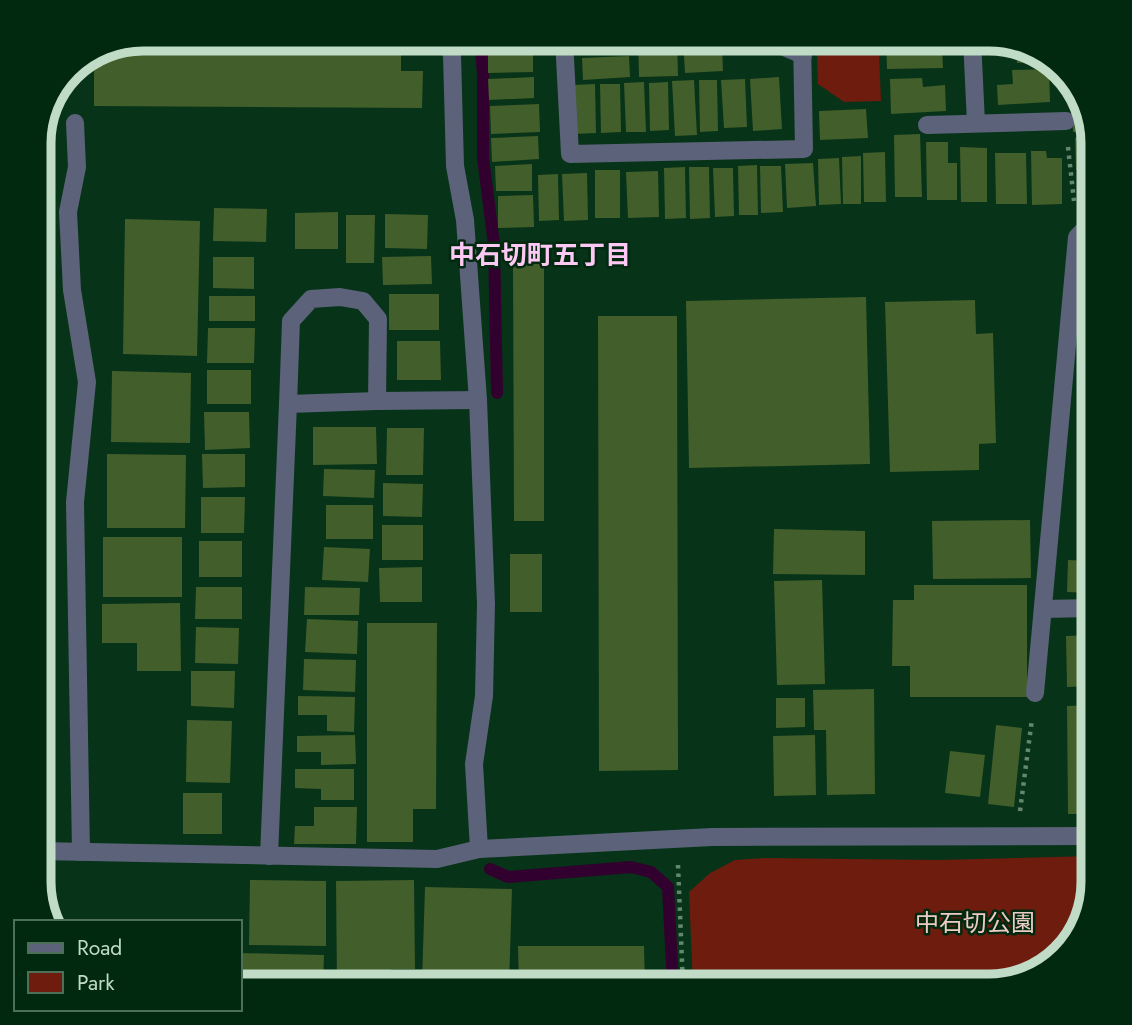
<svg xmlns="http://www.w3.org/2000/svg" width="1132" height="1025" font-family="Jost,'Noto Sans JP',sans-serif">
  <rect width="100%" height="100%" fill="#073318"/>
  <g fill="#6d1c0e">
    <path d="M879,53l2,48 -37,1 -26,-18 -1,-29z"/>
    <path d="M1093,856v32l-30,68 -74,30h-296l-4,-94 21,-19 25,-13 30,-2 173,2z"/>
  </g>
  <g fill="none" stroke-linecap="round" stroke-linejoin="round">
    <g stroke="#32002e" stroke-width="12">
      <path d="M480,39l3,35v84l11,86 3,149"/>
      <path d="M490,869l18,8 123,-10 20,5 17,15 5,99"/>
    </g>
  </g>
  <g fill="#425e2a">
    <path d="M143,38l258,1v32h22l-1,37 -328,-2v-49z"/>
    <path d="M485,39h47l1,11h-48z"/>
    <path d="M581,39h48v12l-48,3z"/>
    <path d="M638,39h39l1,37 -39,1z"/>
    <path d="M683,39h24l1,7 14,-1 1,26 -38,2z"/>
    <path d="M886,39h40v7h16l1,22 -56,1z"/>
    <path d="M993,39h2l53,23 -31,1 -1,-11 -23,1z"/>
    <path d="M533,53v19l-45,1v-18z"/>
    <path d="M629,56l1,21 -47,3 -1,-22z"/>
    <path d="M1049,69l1,33 -52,3 -1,-20 16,-1 -1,-14z"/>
    <path d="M534,77v21l-45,2 -1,-21z"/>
    <path d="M779,77l3,52 -29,2 -3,-52z"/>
    <path d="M922,78l1,9 22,-2 1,26 -55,3 -1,-35z"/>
    <path d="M745,79l2,48 -23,1 -3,-48z"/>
    <path d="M694,80l3,55 -22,1 -3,-55z"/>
    <path d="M699,80h18l1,51 -18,1z"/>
    <path d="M644,82l2,50h-20l-2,-49z"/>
    <path d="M668,82l1,48 -19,1 -1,-48z"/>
    <path d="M595,84l1,49 -22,1v-49z"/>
    <path d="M600,84h20l1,48 -20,1z"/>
    <path d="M1072,101h4l13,31h-16z"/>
    <path d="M539,104l1,28 -49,2 -1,-28z"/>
    <path d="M866,109l2,29 -48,2 -1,-29z"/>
    <path d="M920,134l2,63h-27l-1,-62z"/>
    <path d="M538,136l1,23 -47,3 -1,-24z"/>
    <path d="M1091,137l3,6 -1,26 -17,1 -1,-32z"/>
    <path d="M926,142h22v21h9v37h-30z"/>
    <path d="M39,146h11l-2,104h-9z"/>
    <path d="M960,147l27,1v54h-26z"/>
    <path d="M1031,151h15l1,7h15v46l-30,1z"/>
    <path d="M885,152l1,50h-22l-1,-49z"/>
    <path d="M995,153h31l1,51h-31z"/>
    <path d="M861,156v48h-18l-1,-47z"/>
    <path d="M839,158l2,46 -22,1 -1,-46z"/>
    <path d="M813,163l3,43 -29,2 -2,-44z"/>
    <path d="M532,164v27h-36l-1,-25z"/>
    <path d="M757,165l1,50h-19l-1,-49z"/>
    <path d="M760,166h21l2,46 -22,1z"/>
    <path d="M685,167l1,51 -21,1 -1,-51z"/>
    <path d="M689,167h20l1,51 -20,1z"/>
    <path d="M713,168h20l1,48 -19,1z"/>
    <rect x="595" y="170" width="25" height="48"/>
    <path d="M658,171l1,46 -31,1 -2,-46z"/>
    <path d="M587,173l1,47 -24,1 -2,-47z"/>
    <path d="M1093,173v25l-14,1 -1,-25z"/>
    <path d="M558,174l1,46 -20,1 -1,-46z"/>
    <path d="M533,195l1,32 -36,1v-32z"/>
    <path d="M214,208l53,1 -1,33 -53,-1z"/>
    <path d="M338,212v37h-43v-36z"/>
    <path d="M385,214l43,1 -1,34 -42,-1z"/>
    <path d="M346,215h29l-1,48h-28z"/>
    <path d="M125,219l75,2 -3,135 -74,-2z"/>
    <path d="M431,256l1,28 -49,1 -1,-28z"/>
    <path d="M213,257h41v32l-41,-1z"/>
    <path d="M513,263h31v258h-30z"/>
    <rect x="389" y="294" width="50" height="36"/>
    <rect x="209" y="296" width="46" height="25"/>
    <path d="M866,297l4,167 -181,4 -3,-167z"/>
    <path d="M975,300l1,34 17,-1 3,110 -17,1v26l-89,2 -5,-170z"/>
    <path d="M598,316h79l1,454 -79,1z"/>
    <path d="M208,328h47l-1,35h-47z"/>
    <path d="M397,341h43l1,39h-44z"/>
    <rect x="207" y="370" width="44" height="34"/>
    <path d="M112,371l79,2 -1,70 -79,-1z"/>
    <path d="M204,412h45l1,36 -45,2z"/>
    <path d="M313,427h63l1,37 -64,1z"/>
    <path d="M387,428h37l-1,47h-37z"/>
    <path d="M107,454l79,1 -1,73h-78z"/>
    <path d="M202,454h43v33l-42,1z"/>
    <path d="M324,469l51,1 -1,28 -51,-2z"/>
    <path d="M1079,473l14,1v26l-16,-2z"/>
    <path d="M383,483l40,1 -1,33 -39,-1z"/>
    <path d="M201,497h44l-1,36h-43z"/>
    <rect x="326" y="505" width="47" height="34"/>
    <path d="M1030,520l1,58 -98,1 -1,-58z"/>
    <rect x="382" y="525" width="41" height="35"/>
    <path d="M774,529l91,2v44l-92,-1z"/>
    <rect x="103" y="537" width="79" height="60"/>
    <rect x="199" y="541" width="43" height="36"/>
    <path d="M324,547l46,2 -2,33 -46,-2z"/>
    <rect x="510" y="554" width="32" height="58"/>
    <path d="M1068,560l25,1v32l-26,-1z"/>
    <path d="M422,567v35h-42l-1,-34z"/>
    <path d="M822,580l3,104 -48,1 -3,-104z"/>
    <path d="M914,585h113v112h-117v-31h-18l1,-66h21z"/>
    <path d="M196,587h46v32h-47z"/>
    <path d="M305,587l55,1 -1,27h-55z"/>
    <path d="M180,603l1,68h-44v-28h-35v-39z"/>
    <path d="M307,619l51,2 -1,33 -52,-2z"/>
    <path d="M367,623h70l-1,186h-23v33h-46z"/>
    <path d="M196,627l43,1 -1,36 -43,-1z"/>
    <path d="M1093,635v51l-26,1 -1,-51z"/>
    <path d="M304,659l52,1 -1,32 -52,-2z"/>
    <path d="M191,671h44l-1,37 -43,-2z"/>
    <path d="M874,689l1,105 -48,1 -1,-65h-12l-1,-40z"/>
    <path d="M298,696l57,1 -1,35 -27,-1v-16h-29z"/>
    <path d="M776,698h29v29l-29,1z"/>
    <path d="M1093,705v109h-25l-1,-108z"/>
    <path d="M187,720l45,1 -2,62 -44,-1z"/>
    <path d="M996,725l26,3 -8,79 -26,-3z"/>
    <path d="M355,735l1,29 -35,1v-13h-24v-16z"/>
    <path d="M815,735l1,60 -42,1 -1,-60z"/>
    <path d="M950,751l35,4 -5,42 -35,-4z"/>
    <path d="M295,769h59v31h-33v-11l-26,-1z"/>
    <rect x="183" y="793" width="39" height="41"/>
    <path d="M314,807h43l-1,37h-62l1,-18h19z"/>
    <path d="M250,880l76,1v65l-77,-1z"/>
    <path d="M414,880l1,89h-24l1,17h-55l-1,-105z"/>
    <path d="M425,887l87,2 -3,97h-105v-5h18z"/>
    <path d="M518,946h126l1,40h-126z"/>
    <path d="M240,953l84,2 -1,31h-83z"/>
  </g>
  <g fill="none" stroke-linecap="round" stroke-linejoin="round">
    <g stroke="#63876f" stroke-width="4.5" stroke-dasharray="3.5 5" stroke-linecap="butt">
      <path d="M1064,73l1,20"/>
      <path d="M1068,147l6,54"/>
      <path d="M1020,811l12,-92"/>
      <path d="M678,865l5,121"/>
    </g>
    <g stroke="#5b6279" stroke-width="18">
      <path d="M75,123l2,44 -9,45 4,78 15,92 -12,120 6,350"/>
      <path d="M927,125l139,-4"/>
      <path d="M288,404l3,-83 20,-22 29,-2 23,4 15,18 -1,82"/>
      <path d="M1043,609l50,-1"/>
      <path d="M1035,693l42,-456 16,-16"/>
    </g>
    <g stroke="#5b6279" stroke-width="18">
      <path d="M446,39l6,16 3,111 10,54 13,180 8,204 -2,92 -10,68 5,85"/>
      <path d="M564,39l6,115 234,-5 -2,-110"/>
      <path d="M765,39l38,16"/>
      <path d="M972,39l4,84"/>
      <path d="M39,851l398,8 42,-10 233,-12 381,-1"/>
      <path d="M269,856l19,-452 89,-3 101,-1"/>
    </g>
  </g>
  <g text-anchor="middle" stroke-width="5" stroke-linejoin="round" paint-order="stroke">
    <g font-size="24" fill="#eccbc4" stroke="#00290f">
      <text x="975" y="931">中石切公園</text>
    </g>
    <g font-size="26" font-weight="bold" fill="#fdc9f4" stroke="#00290f">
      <text x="540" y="264">中石切町五丁目</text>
    </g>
  </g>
  <path d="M0 0H1132V1025H0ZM143 51H989A92 92 0 0 1 1081 143V882A92 92 0 0 1 989 974H143A92 92 0 0 1 51 882V143A92 92 0 0 1 143 51Z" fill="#00290f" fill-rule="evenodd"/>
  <path fill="none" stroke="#c0dcc6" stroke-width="9" d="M143 51H989A92 92 0 0 1 1081 143V882A92 92 0 0 1 989 974H143A92 92 0 0 1 51 882V143A92 92 0 0 1 143 51Z"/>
  <rect x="14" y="920" width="228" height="91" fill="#00290f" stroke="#4d7158" stroke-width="2"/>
  <rect x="28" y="943" width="35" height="10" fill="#5b6279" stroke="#4d7158" stroke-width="2"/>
  <text x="77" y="955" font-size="21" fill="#c0dcc6">Road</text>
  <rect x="28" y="972" width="35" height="21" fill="#6d1c0e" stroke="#4d7158" stroke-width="2"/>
  <text x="77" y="990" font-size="21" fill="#c0dcc6">Park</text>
</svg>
